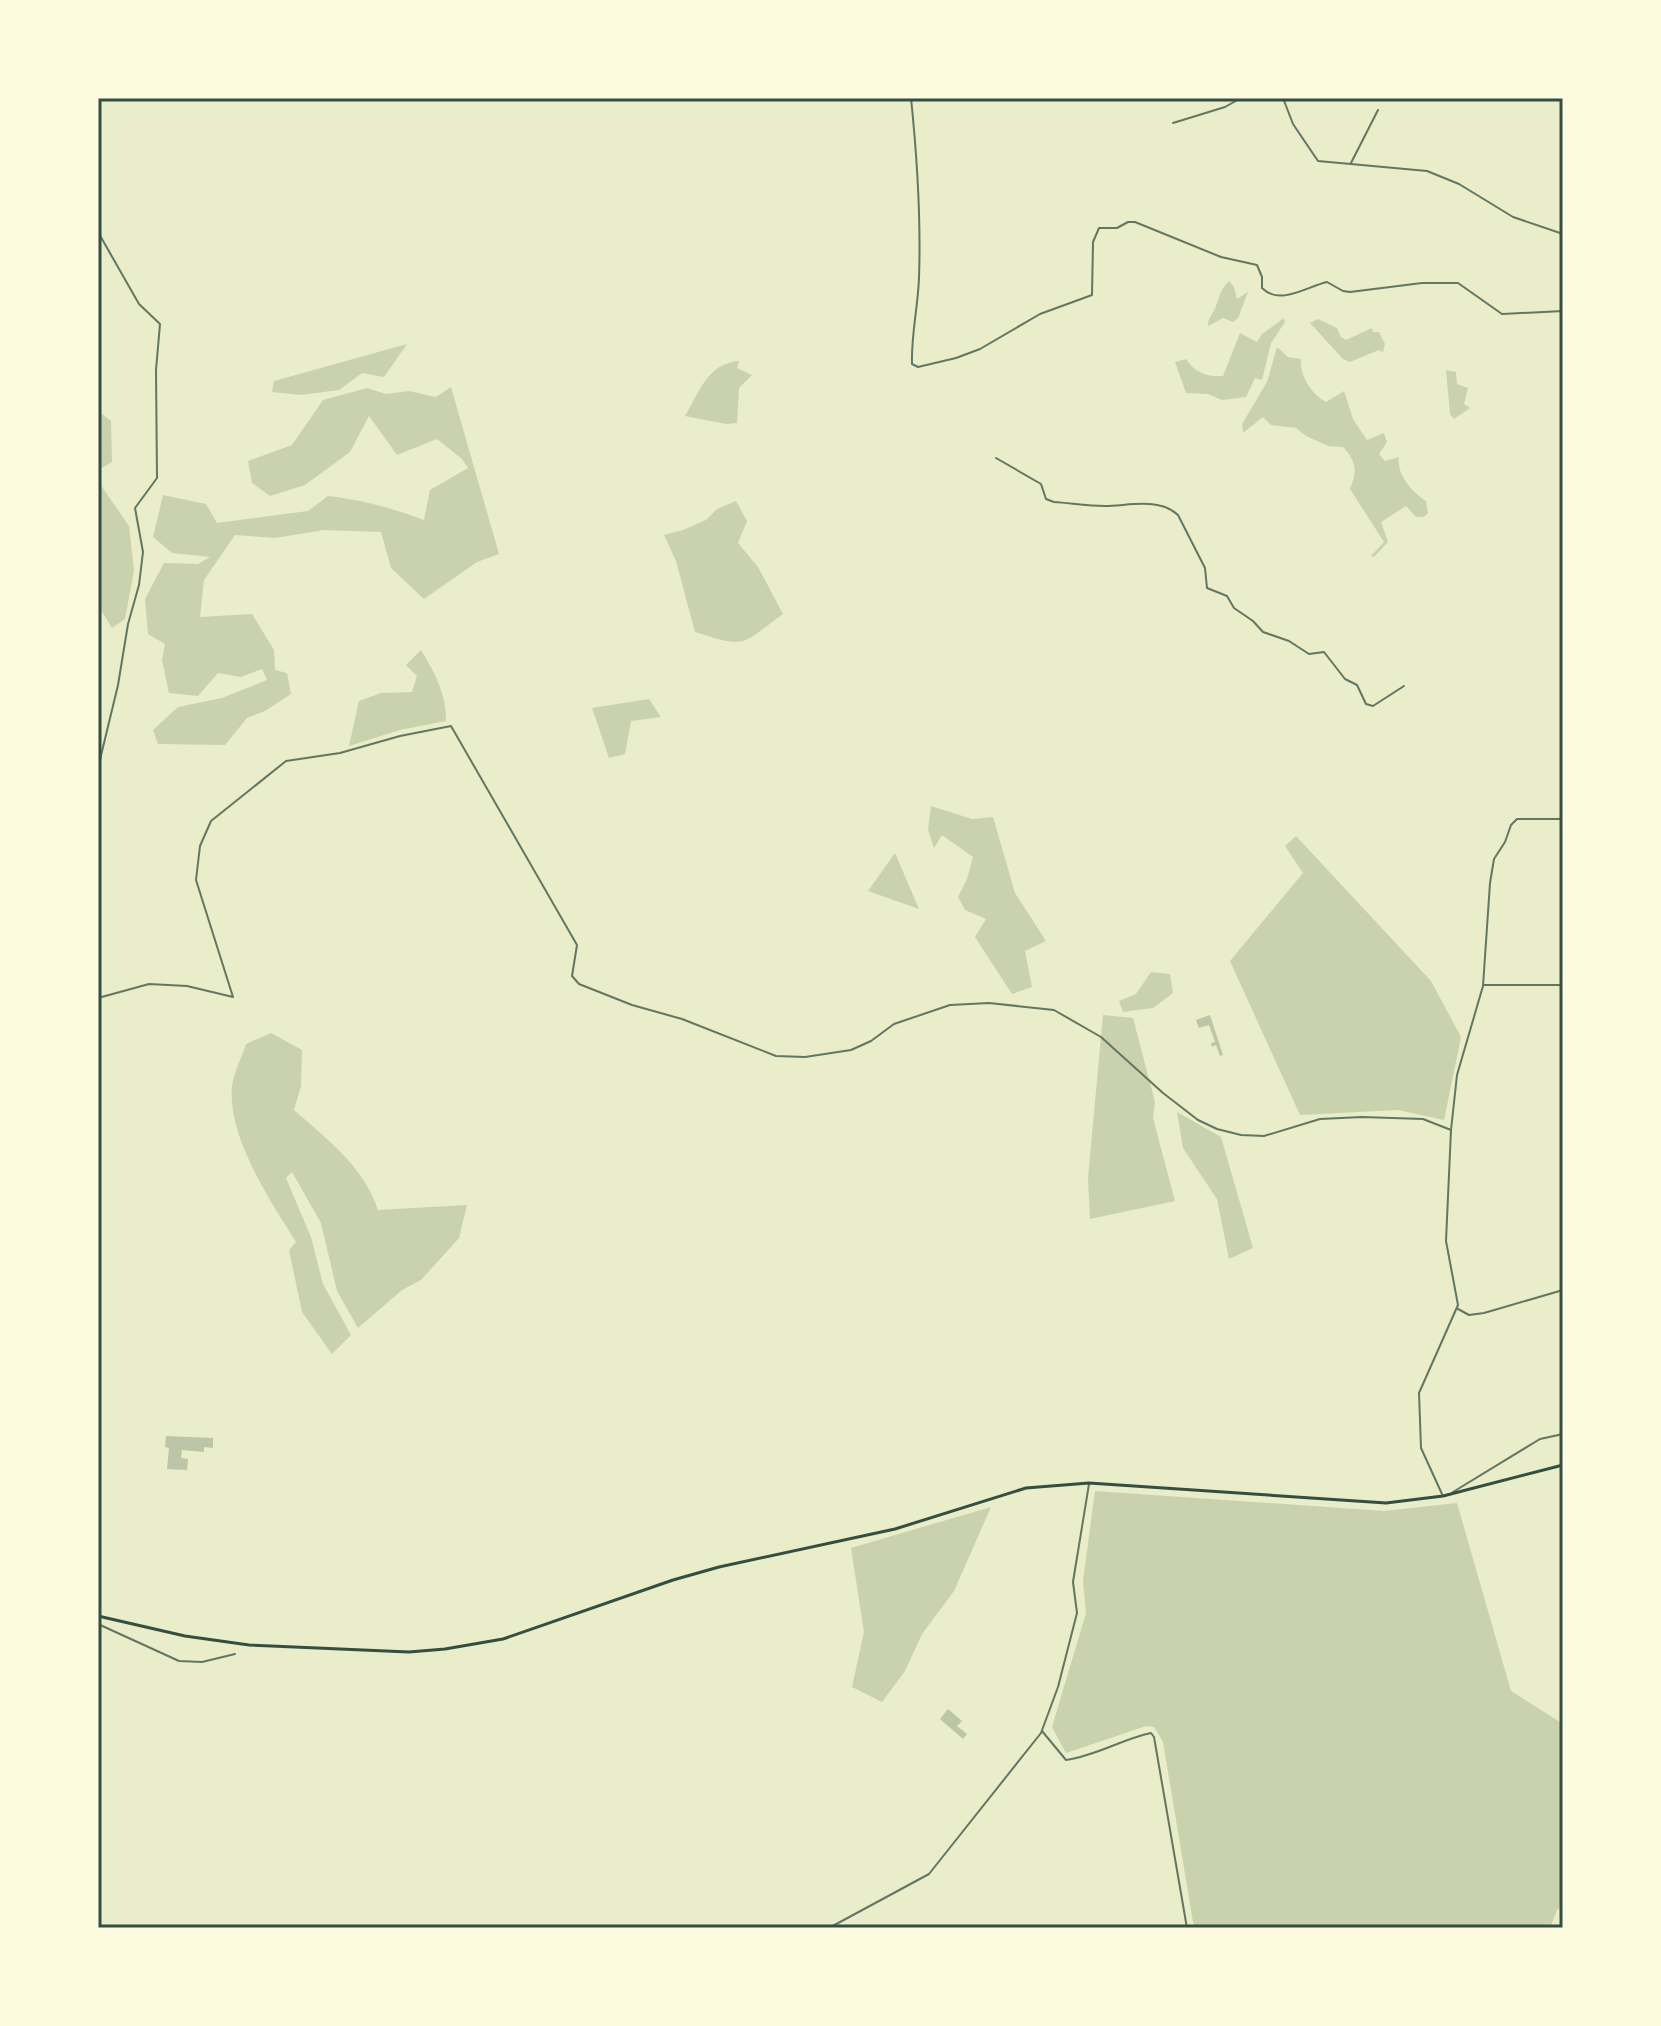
<svg xmlns="http://www.w3.org/2000/svg" width="1661" height="2026" font-family="'Work Sans',sans-serif">
  <rect width="100%" height="100%" fill="#e9edc9"/>
  <g fill="#cad2ad">
    <path d="M1229,281l5,6 3,12 11,-7 -10,26 -5,4 -10,-4 -15,8c0,-10 5,-11 8,-20 5,-12 3,-14 13,-25z"/>
    <path d="M1284,318l1,4 -14,21 -9,37 -7,-2 -9,19 -24,3 -14,-6 -22,-1 -11,-31 11,-3c9,14 21,18 37,17l17,-43 17,9 5,-8z"/>
    <path d="M1318,319l19,9 4,9 5,3 26,-12 1,4h6l6,12 -2,8 -4,-2 -29,12 -7,-3 -33,-36z"/>
    <path d="M407,344l-23,33 -22,-4 -23,17 -38,5 -29,-3 2,-11z"/>
    <path d="M1277,347l11,10 13,2c-2,16 11,36 25,43l18,-11 9,28 14,21 17,-7 3,9 -8,12 6,7 14,-4c-3,17 13,35 27,44l2,12 -4,4h-8l-10,-11 -25,16 7,20 -14,15 -3,-1 13,-14 -34,-53c7,-18 7,-27 -7,-42l-15,-1 -22,-10 -10,-8 -25,-3 -8,-8 -20,16 -1,-9 25,-42z"/>
    <path d="M739,361l-2,7 15,7 -13,13 -2,35 -11,1 -41,-8c15,-25 22,-52 54,-55z"/>
    <path d="M1446,370l10,2 1,12 11,4 -4,16 6,4 -16,11 -4,-5z"/>
    <path d="M451,387l48,167 -22,8 -53,37 -33,-31 -10,-36 -57,-2 -49,8 -40,-3 -31,45 -4,37 52,-3 22,36 1,20 12,3 4,21 -26,17 -18,7 -22,27 -67,-1 -5,-14 25,-23 44,-9 45,-18 -5,-11 -21,8 -23,-4 -20,23 -29,-3 -7,-33 3,-16 -17,-10 -3,-35 19,-36 34,1 12,-7 -38,-4 -19,-16 10,-42 43,9 11,19 91,-12 20,-15c35,4 64,12 96,24l6,-30 38,-22 -6,-9 -25,-20 -40,16 -28,-39 -19,36 -45,33 -35,11 -18,-13 -4,-22 44,-16 31,-45 44,-12 19,6 23,-3 27,6z"/>
    <path d="M98,411l13,10 1,41 -14,8z"/>
    <path d="M98,481l31,45 5,45 -9,48 -13,9 -14,-23z"/>
    <path d="M736,501l11,20 -9,22 20,24 25,47c-43,31 -35,35 -88,18l-19,-71 -12,-26 19,-5 23,-10 11,-11z"/>
    <path d="M421,650c13,21 26,46 25,71l-46,9 -51,16 10,-45 22,-8 31,-1 5,-16 -11,-11z"/>
    <path d="M649,699l12,18 -30,4 -6,33 -16,4 -17,-50z"/>
    <path d="M931,806l41,13 21,-2 22,76 31,48 -21,10 7,36 -20,7 -37,-57 11,-18 -21,-9 -7,-13 9,-18 6,-22 -31,-22 -8,13 -6,-18z"/>
    <path d="M1296,836l135,145 30,56 -17,83 -46,-10 -98,5 -70,-154 73,-88 -18,-27z"/>
    <path d="M895,853l24,56 -51,-18z"/>
    <path d="M1151,972l19,2 3,19 -20,15 -30,4 -4,-11 17,-7z"/>
    <path d="M1103,1015l30,3 22,84 -2,16 22,83 -85,18 -2,-41z"/>
    <path d="M271,1033l31,17 -1,36 -7,24c33,29 70,57 84,100l89,-5 -8,33 -38,42 -19,10 -44,38 -21,-37 -16,-68 -29,-51 -6,6 25,59 12,47 28,51 -19,19 -30,-42 -13,-62 7,-8c-26,-42 -69,-105 -64,-156 2,-14 10,-29 14,-42z"/>
    <path d="M1177,1112l44,25 32,111 -24,11 -12,-60 -34,-51z"/>
    <path d="M1095,1491l289,20 73,-8 54,188 52,33v183l-6,3 -7,18h-356l-31,-186 -9,-15 -8,-1 -80,27 -14,-26 34,-114 -3,-32z"/>
    <path d="M991,1507l-37,84 -32,43 -17,37 -23,31 -30,-15 12,-55 -13,-84z"/>
  </g>
  <g fill="#bcc5a7">
    <path d="M1210,1015l13,40 -3,1 -4,-11 -4,2 -1,-4 4,-1 -6,-17 -10,3 -3,-8z"/>
    <path d="M166,1436l47,2v10l-9,-1v5l-22,-2 -1,8 7,1 -1,11 -20,-1 2,-21 -4,-1z"/>
    <path d="M948,1709l14,12 -5,5 10,8 -4,5 -23,-20z"/>
  </g>
  <g fill="none" stroke-linecap="round" stroke-linejoin="round">
    <g stroke="#617663" stroke-width="2">
      <path d="M911,98c6,58 10,122 8,180 -1,29 -8,57 -7,86l6,3 38,-9 24,-9 60,-35 52,-19 1,-53 6,-14h18l11,-6h7l86,35 36,8 5,12v11c18,18 44,-1 65,-6l16,9 7,1 72,-9h36l44,31 61,-3"/>
      <path d="M1283,98l10,26 25,37 109,10 32,13 54,33 50,17"/>
      <path d="M1173,123l52,-16 16,-9"/>
      <path d="M1351,163l27,-53"/>
      <path d="M98,232l41,72 21,20 -4,46 1,108 -22,30 8,44 -4,33 -11,39 -10,61 -20,83"/>
      <path d="M996,458l45,26 5,15 8,3c16,1 34,4 51,4 23,0 54,-9 73,9l27,53 2,20 20,8 7,12 19,13 10,11 26,9 20,13 15,-2 21,27 12,6 9,19 7,2 31,-20"/>
      <path d="M1484,985h79"/>
      <path d="M98,998l51,-14 38,2 46,11 -37,-117 4,-34 11,-25 75,-60 54,-8 60,-17 51,-10 126,219 -5,31 7,8 53,21 50,14 94,37 29,1 46,-7 20,-9 23,-17 56,-19 39,-2 65,7 47,27 62,56 35,27 19,9 24,6 23,1 56,-17 42,-2 61,2 28,11"/>
      <path d="M1458,1309l11,6 15,-2 79,-23"/>
      <path d="M1453,1492l87,-53 23,-5"/>
      <path d="M1442,1494l-21,-46 -2,-55 39,-88 -12,-64 5,-111 6,-55 26,-89 7,-103 4,-24 11,-17 6,-17 6,-6h46"/>
      <path d="M98,1624l81,37 23,1 33,-8"/>
      <path d="M1042,1731l24,29c30,-4 56,-21 85,-27l3,4 33,191"/>
      <path d="M829,1928l100,-54 112,-141 17,-46 19,-74 -4,-31 16,-98"/>
    </g>
    <path stroke="#344e41" stroke-width="3" d="M98,1616l87,20 64,9 160,7 36,-3 58,-10 170,-59 46,-13 176,-38 131,-41 63,-5 297,20 57,-7 120,-31"/>
  </g>
  <rect width="1661" height="2026" fill="none" stroke="#fefae0" stroke-width="200"/>
  <rect x="100" y="100" width="1461" height="1826" fill="none" stroke="#344e41" stroke-width="3"/>
</svg>
